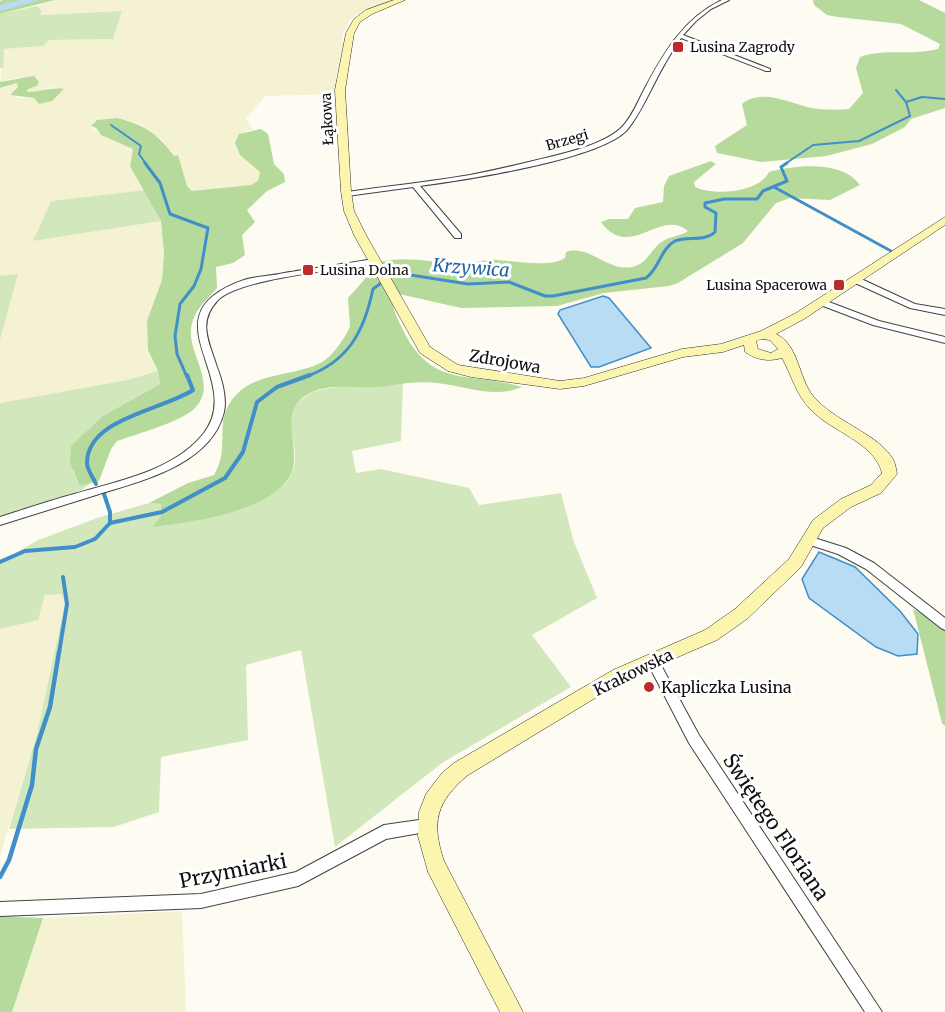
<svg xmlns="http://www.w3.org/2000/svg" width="945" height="1012" font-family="Merriweather,serif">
  <rect width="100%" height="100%" fill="#fefcf2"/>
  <g fill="#f4f2d2">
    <path d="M55,0h342l-41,14 -7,7 -7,15 1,9 -7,31v18l-71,2 -19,23 7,11 -8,1 -5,24 20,17 -2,9 -7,4 -59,6 -5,-5 -9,-31 -4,1 -12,-16 -21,-16 -24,-6 -20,2 -6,6 10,9 32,14 1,4 -3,4 -1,9 15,24 -94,11 -18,40 128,-20 3,33 -2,26 -15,41 1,29 10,21 -31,9 -127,23v-63l18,-66 -18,2v-187l17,-6 2,4 -9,8 10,3h14l30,-8 -14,-3 -10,5h-13l1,-3 -9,-12 -19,5 4,-33 38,-3 7,-6 64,-1 9,-28 -82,4 2,-4 -5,-5z"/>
    <path d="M60,593l5,10 -28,131 -37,122v-227l37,-9 8,-25z"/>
    <path d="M182,911l4,101h-174l31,-94z"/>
  </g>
  <g fill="#d2e8bc">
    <path d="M37,6l5,5 -2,4 82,-4 -9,28 -64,1 -6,6 -39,3 -1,19h-3v-54z"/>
    <path d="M145,190l16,31 -128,20 18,-40z"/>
    <path d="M18,274l-18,66v-64z"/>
    <path d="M158,371l2,13 -57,32 -30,55 7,15 11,-3 -9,7 -82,26v-113l127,-23z"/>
    <path d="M403,382l-2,59 -49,10 4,22 25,-4 88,19 10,17 82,-12 13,49 23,56 -65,37 39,52 -129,76 -107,84 -34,-197 -55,15 2,75 -87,17 -2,55 -45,15 -105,2 28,-95 28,-131 -4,-9 -16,1 -7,25 -38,9v-67l38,-22 62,-23 49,-14 12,1v11l-7,11c37,-5 130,-15 140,-60 6,-24 -17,-49 10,-69 20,-15 72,-9 99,-15z"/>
  </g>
  <g fill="#b6d99c">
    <path d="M3,0h52l-55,14v-13z"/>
    <path d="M813,0h106l26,13v95l-34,11 -6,8 -33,17 -46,12 -65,6 -44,-9 -2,-7 32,-21 -5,-21c20,-16 47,-1 69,4 13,2 25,2 38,1l14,-16 -7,-25 4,-11c25,-9 52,-1 78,-8l2,-5 -39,-20 -63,-7 -11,-2 -13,-10z"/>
    <path d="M34,76l5,6 -2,4 -9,3 -1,3c14,0 23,-5 37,-3l-12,12 -13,3 -5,-6 -24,-3 8,-8 -1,-4 -17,5v-6z"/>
    <path d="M117,118c28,7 40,15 57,38l4,-1 9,31 5,5 59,-6 7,-4 2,-9 -20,-17 -5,-12 4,-9 22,-5 7,5 6,30 10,10 1,8 -18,9 -20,19 8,12 -13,13 3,20 -12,8 -17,4 1,21c-11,13 -24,22 -26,42 -3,24 28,55 3,79 -14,13 -57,25 -77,32l-6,8 -12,32 -19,5 -10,-23 1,-17 32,-30 57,-32 -2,-13 -10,-21 -1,-29 15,-41 2,-26 -3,-33 -31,-55 3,-17 -32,-14 -5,-7 -5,-2 6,-6z"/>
    <path d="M711,161l5,3 -22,18 1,5c19,9 64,6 74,-15 27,-7 73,-12 91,13l-30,15 -40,-2 -14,5 -33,40 -65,40 -9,3 -65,7 -47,13 -96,2 -62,-14 -7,5c1,12 6,20 11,31 29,59 65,41 119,57 -28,12 -56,-1 -85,-4 -18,-2 -32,0 -50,3 -24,4 -54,-4 -77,7 -38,19 -3,60 -22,86 -23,34 -98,43 -135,48l8,-12v-11l-12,-1 39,-20 26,-8c18,-29 -3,-53 22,-80 21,-24 67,-19 89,-35 10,-7 20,-23 25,-33l-2,-29 32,-36c27,-7 57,2 84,1 11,0 22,-4 33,-3 18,1 53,8 68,-2l1,-6c23,-8 42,20 66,15 17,-4 18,-18 31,-26 8,-5 18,-5 25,-10 -28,-24 -58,31 -87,-9l8,-3h19l7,-11 28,-6 1,-16 5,-10z"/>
    <path d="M913,609l32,15v102l-3,-3z"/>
    <path d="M0,916l43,2 -31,94h-12z"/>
  </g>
  <g fill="#b8dcf4" stroke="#418fc9" stroke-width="1.5">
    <path d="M603,296l6,2 42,50 -52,19h-8l-33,-53 2,-4z"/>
    <path d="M819,552l36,15 45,44 18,23 -1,20 -19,2 -22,-9 -67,-49 -7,-19z"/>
  </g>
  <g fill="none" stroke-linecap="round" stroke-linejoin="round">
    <g stroke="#418fc9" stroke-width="2">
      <path d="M896,90l10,12"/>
      <path d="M906,102l16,-5 23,2"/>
      <path d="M111,125l30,21 -2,8 7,10"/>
      <path d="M785,164l28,-19 46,-4 51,-25 -4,-14"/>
    </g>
    <g stroke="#418fc9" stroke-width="3">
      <path d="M145,163l15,20 10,31 38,14 -7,41 -7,17 -14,18 -5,32 2,18 10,23"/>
      <path d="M774,187l117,64"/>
      <path d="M305,377c43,-15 59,-45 68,-88l19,-14 12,-1 64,10 41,-2 36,14h8l93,-18c13,-9 15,-30 29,-37 13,-6 28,2 40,-9l1,-19 -11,-6v-4l19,-4h33l6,-8 24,-10 -6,-14 6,-4"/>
    </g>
    <g stroke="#418fc9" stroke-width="4">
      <path d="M96,484c-3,-7 -9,-14 -9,-21 0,-45 76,-53 106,-73l-6,-15"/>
      <path d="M104,494l6,18v11"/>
      <path d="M0,562l25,-11 50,-4 20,-8 15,-16 52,-11 63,-34 18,-26 14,-50 20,-15 33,-12"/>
      <path d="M59,653l8,-49 -4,-27"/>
    </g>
    <path stroke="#418fc9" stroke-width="4.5" d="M0,877l9,-17 23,-75 4,-36 14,-42 9,-55"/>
    <path fill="#b8dcf4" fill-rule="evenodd" d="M20,0h19l-39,11v-6z"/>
    <g stroke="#424242" stroke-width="2">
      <g id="street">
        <path d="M722,0h7l-18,9 -15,12 -13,14 87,34v2h-4l-85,-33c-12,17 -21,34 -30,52 -7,13 -14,28 -24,40 -28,30 -163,50 -207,56l41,48v4h-6l-42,-51 -66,9 -4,-2 4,-2c41,-6 82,-10 123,-17 21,-4 42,-9 63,-14 25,-6 70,-15 89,-34 10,-10 16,-26 23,-39 19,-36 39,-70 77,-88z"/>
        <path d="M374,259h3v4c-35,7 -137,15 -159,37 -21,22 -9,42 -1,67 5,13 10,31 7,45 -13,53 -83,69 -128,83 -32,10 -64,20 -96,30v-8c25,-8 49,-16 74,-23 44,-13 100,-23 130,-61 42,-56 -61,-118 40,-153 12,-4 27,-4 40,-7 30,-5 60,-9 90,-14z"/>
        <path d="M853,278h6l56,26 30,5v6l-35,-7 -57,-26z"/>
        <path d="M821,299l58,22 66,16v6l-72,-18 -55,-21v-4z"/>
        <path d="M808,536l38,12 28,15 71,55v12l-4,-2 -75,-59 -28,-15 -34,-11 -1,-3 1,-3z"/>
        <path d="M652,655l4,1 43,79 183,277h-17l-176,-269 -43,-83 2,-4z"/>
        <path d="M426,819l5,2 2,5 -2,5 -45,8 -88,47 -97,22 -201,8v-14l201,-8 95,-22 88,-47z"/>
      </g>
    </g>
    <g stroke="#313131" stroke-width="1">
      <path id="secondary" d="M394,0h11l-33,14 -12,8 -6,11 -9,57 6,101 3,20 12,24 64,112 28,18 102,16 24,-3 98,-29 39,-5 40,-13 35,-18 149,-96v8l-141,94 -28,15c23,11 22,43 37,62 21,25 62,37 78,60 4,5 5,12 6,18l-16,19 -30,14 -28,21 -22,39 -54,52 -30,21 -92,40 -157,95c-32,27 -37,47 -24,86l79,151h-23l-72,-140 -10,-36 1,-24 7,-18 16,-21 12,-10 159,-93 92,-40 30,-21 54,-50 24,-39 28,-21 30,-14 11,-12c-8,-31 -50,-41 -71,-63 -15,-15 -19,-34 -29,-52 -14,4 -25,2 -37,-6l-1,-7 -21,7 -40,5 -99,29 -24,3 -89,-12 -23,-6 -28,-18 -66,-118 -10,-24 -3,-20 -6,-101 11,-57 8,-14 12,-9zM761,339l9,1 8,9 -7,4 -13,-4 -2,-8z"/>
    </g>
    <use href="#street" fill="#fff" fill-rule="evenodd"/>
    <use href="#secondary" fill="#fcf5af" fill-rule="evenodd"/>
  </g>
  <g fill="#bb2b2e" stroke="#fff" stroke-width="2">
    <rect x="672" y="41" width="12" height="12" rx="3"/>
    <rect x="302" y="264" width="12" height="12" rx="3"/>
    <rect x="833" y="279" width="12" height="12" rx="3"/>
    <circle cx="649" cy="687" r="6"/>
  </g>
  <g text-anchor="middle" stroke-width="6" stroke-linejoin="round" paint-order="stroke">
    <g font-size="14" fill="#0f0f0f" stroke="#fff" text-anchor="start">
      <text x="690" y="52">Lusina Zagrody</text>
      <text x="320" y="275">Lusina Dolna</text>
      <text x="827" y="290" text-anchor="end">Lusina Spacerowa</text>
    </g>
    <g font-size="14" fill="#0f0f0f" stroke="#fff">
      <text transform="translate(327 119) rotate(-93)" y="5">Łąkowa</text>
      <text transform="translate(567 140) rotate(-16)" y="5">Brzegi</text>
    </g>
    <g font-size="16" fill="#0f0f0f" stroke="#fff">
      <text transform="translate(505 361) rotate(10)" y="6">Zdrojowa</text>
      <text transform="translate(633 672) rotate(-26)" y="6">Krakowska</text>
    </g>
    <g font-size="16" fill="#0f0f0f" stroke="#fff" text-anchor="start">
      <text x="661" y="693">Kapliczka Lusina</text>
    </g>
    <g font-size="18" font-style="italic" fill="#1c629d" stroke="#fff">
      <text transform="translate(471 268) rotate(4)" y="6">Krzywica</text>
    </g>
    <g font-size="20" fill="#0f0f0f" stroke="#fff">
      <text transform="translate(776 827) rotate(56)" y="7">Świętego Floriana</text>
      <text transform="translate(233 871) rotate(-11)" y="7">Przymiarki</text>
    </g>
  </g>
</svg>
